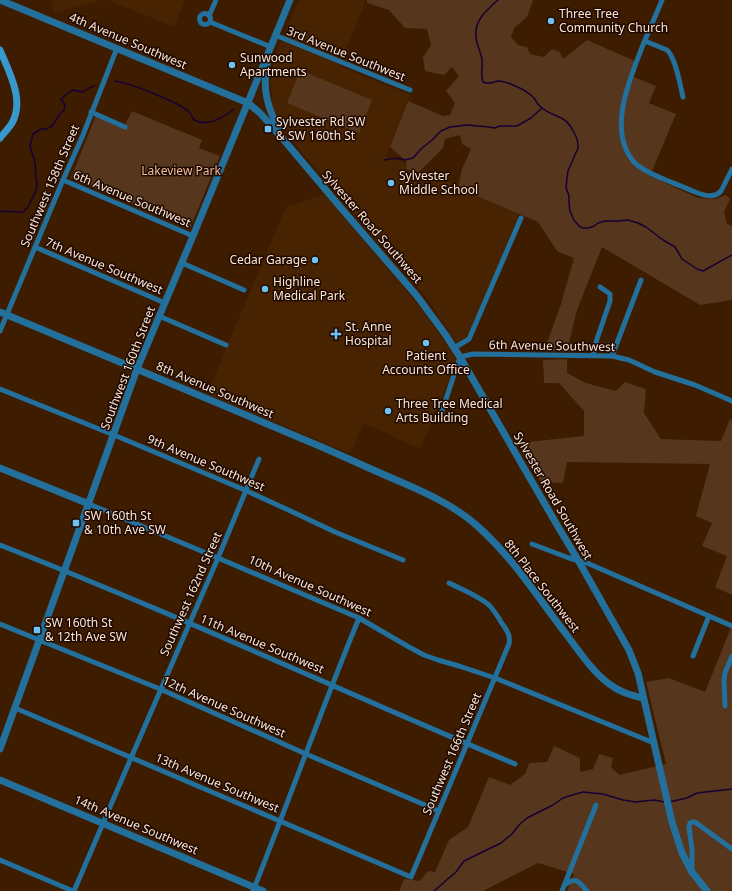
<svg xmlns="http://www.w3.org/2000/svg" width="732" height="891" font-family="'Noto Sans',sans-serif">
  <rect width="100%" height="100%" fill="#3d1c00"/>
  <g fill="#482301">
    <path d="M51,0h51l-48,13z"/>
    <path d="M107,0h78l-11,27z"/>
    <path d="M299,0h67l-27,66 71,29 -24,61 135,54 -40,96 -14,30 -10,7 -30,-45 -127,-148 -27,-42 -3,-33 10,-32z"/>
    <path d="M324,194l97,114 37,52 -38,89 -57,-26 -12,31 -144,-60 79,-187z"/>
  </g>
  <g fill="#56361c">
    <path d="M367,0h166l-6,17 -13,11 -3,9 7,8 9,2 3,7 14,3 8,-8 8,3 3,7 24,-19 48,21 -6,14 27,11 -7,17 27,11 -26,62 48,22 17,1 11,-4 4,4 -6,13 3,12 5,2v74l-32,5 -98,-58 -25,63 -10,41h-23l17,-47 13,-46 -17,-7 -19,-29 -80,-34 4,-19 9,-20 -9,-5 -2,-9 -15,4 -2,9 -24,24 -12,-3 -1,-8 -16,-14 18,-46 35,15 7,-1 5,-12 -9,-12 13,-15 -7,-9 -8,8 -19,-4 -2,-14 8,-12 -4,-16 -22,-1 -16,-18 -22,-7z"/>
    <path d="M300,70l72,30 -13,33 -72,-30z"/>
    <path d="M132,111l70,29 -3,8 21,8 -30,72 -119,-50 25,-63 28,12z"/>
    <path d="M567,359v14l19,10 30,8 9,-9 21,7 -2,24 17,26 60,2 9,-22 2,1v175l-17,-8 12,-31 -25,-10 10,-23 -16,-7 14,-52 -143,-2 -4,21 -22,-1 -23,-39 66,-7v-25l-25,-28h-15l-1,-23z"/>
    <path d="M732,625v266h-165l7,-17 -36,-11 -55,28h-84l5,-12 16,2 8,-10 7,1 14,-32 19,-13 21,-50 21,8 15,-11 4,-11 18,-1 7,-16 26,12v14l13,-3 6,-15 14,4 -2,9 8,8 47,-11 -20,-82 23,-4 36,14z"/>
  </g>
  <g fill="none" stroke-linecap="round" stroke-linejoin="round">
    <g stroke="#180034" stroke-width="1.5">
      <path d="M498,0c-10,9 -24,20 -22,36 0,8 5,16 6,24 1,8 -2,15 1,22 7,3 9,0 15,-1 5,0 11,2 15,4 8,3 15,7 21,13 2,3 4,7 7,9 6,6 15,8 22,12 8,5 16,20 15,29l-10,23 -2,16 3,9v8l1,7 4,9 5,6 4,2h6l5,-2 4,-3 7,-2h13l10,-1 10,3 8,4 17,13 12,7 7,12 15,10 6,2 29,-16"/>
      <path d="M115,81c14,2 67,22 75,32 1,1 3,5 3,6 14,9 30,-1 41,-10"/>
      <path d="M384,160c7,-1 14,-3 21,0l8,-2 8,-9 11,-9 9,-9 9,-4 17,-2 22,2 6,1 5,-2h17l14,-8 11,-10"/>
      <path d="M0,212l3,-1 14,1h6l5,-5 8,-16 1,-8 -1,-6 -1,-14 -5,-17 3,-12 8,-5h5l6,-3 8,-12 4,-4 1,-5 -4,-6 7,-6 5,-3 10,2 6,-4 5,-2"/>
      <path d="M669,802l18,-4 10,-5 35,-4"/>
      <path d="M434,891l22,-19 8,-11 37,-18 10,-8 9,-11 7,-6 26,-13 10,-7 6,-2 14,-4 20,2 20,6 12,2 19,-2 11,2"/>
    </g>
    <g stroke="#22709b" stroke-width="5">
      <path d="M662,0c-6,15 -13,30 -19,45 -13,33 -37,87 -8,118 7,7 17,11 26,15 12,5 23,9 34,14 8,3 19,7 26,-1l11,-22"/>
      <circle cx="205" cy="19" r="5.5"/>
      <path d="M209,16l7,-16"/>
      <path d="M210,22l61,25"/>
      <path d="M275,35l135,55"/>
      <path d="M645,41l22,9c9,8 13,35 16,47"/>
      <path d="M91,112l34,15"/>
      <path d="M63,180l130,56"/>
      <path d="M35,247l130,56"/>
      <path d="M182,263l62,27"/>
      <path d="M159,316l67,29"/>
      <path d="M0,331l63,-151 20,-45 34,-87"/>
      <path d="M454,348l15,-9 52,-121"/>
      <path d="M593,355l4,-16 13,-38v-7l-10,-7"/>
      <path d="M612,356l29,-76"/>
      <path d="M0,389l114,46 133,56 50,23 38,18 68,28"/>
      <path d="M441,414l19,-57 13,-3 139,2 17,4 26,12 40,13 37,16"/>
      <path d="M89,504l129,54 141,60 50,29 15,8 14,5 21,6 36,12 159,65"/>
      <path d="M532,544l37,14 18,5 145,63"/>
      <path d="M0,545c174,68 343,147 515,219"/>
      <path d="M0,624l160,65 146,65 133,57"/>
      <path d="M693,656l16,-40"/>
      <path d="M725,706l-1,-26 1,-7 7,-17"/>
      <path d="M15,708l396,169 98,-233c2,-9 -3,-15 -8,-22 -3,-6 -7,-11 -11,-16 -9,-9 -29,-17 -41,-23"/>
      <path d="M0,860l73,31"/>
      <path d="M692,869v-19l-3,-23 1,-4 2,-1h3l37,27"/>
      <path d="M566,884c10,-8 14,-1 21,7"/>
      <path d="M74,891l57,-133 87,-200 41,-99"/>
      <path d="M253,891c36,-91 69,-183 106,-273"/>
      <path d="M562,891l34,-86"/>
    </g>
    <g stroke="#22709b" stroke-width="7">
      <path d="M0,0l248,103 12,10 23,26 58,69 76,88 28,38 15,23 97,168 21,35 51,90 9,23 34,149 10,31 10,19 15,19"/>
      <path d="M267,65c-5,25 1,43 12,65"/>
      <path d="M0,312c106,44 211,88 317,133 26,11 51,23 77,34 28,12 58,25 81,45 36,31 62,72 91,110 13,17 25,36 42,49 11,9 22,12 35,15"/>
      <path d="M0,468l89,36"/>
      <path d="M0,749l137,-380 56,-133 97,-236"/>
      <path d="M0,780l263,111"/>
    </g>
    <path stroke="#3798ce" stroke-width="7" d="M0,50c9,22 25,50 12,73 -3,5 -8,10 -12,15"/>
  </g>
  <g fill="#70c2f4" stroke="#1d0900" stroke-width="1.5">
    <circle cx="551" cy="21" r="4"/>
    <circle cx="232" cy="65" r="4"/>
    <rect x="264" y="125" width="8" height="8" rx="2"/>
    <circle cx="391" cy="183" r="4"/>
    <circle cx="315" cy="260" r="4"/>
    <circle cx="265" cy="289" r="4"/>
    <path d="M334 328h4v4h4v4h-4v4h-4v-4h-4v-4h4z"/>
    <circle cx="426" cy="343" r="4"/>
    <circle cx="388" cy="411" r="4"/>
    <rect x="72" y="519" width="8" height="8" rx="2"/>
    <rect x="33" y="626" width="8" height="8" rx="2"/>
  </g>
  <g text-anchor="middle" stroke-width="3" stroke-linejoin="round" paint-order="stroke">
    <g font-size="12" fill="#fde6d6" stroke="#1d0900" text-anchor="start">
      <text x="559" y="18">Three Tree<tspan x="559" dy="14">Community Church</tspan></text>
      <text x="240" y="62">Sunwood<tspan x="240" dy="14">Apartments</tspan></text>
      <text x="276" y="126">Sylvester Rd SW<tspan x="276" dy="14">&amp; SW 160th St</tspan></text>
      <text x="399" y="180">Sylvester<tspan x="399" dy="14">Middle School</tspan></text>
      <text x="307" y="264" text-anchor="end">Cedar Garage</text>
      <text x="273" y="286">Highline<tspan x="273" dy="14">Medical Park</tspan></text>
      <text x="345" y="331">St. Anne<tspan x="345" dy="14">Hospital</tspan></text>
      <text x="426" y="360" text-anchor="middle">Patient<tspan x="426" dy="14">Accounts Office</tspan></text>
      <text x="396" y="408">Three Tree Medical<tspan x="396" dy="14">Arts Building</tspan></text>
      <text x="84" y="520">SW 160th St<tspan x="84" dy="14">&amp; 10th Ave SW</tspan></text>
      <text x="45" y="627">SW 160th St<tspan x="45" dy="14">&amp; 12th Ave SW</tspan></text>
    </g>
    <g font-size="12" fill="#fde6d6" stroke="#1d0900">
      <text transform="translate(128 41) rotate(23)" y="4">4th Avenue Southwest</text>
      <text transform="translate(346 54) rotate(22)" y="4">3rd Avenue Southwest</text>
      <text transform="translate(50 186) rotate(-67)" y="4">Southwest 158th Street</text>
      <text transform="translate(132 199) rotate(23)" y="4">6th Avenue Southwest</text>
      <text transform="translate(372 227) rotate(49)" y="4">Sylvester Road Southwest</text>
      <text transform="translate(104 266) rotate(23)" y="4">7th Avenue Southwest</text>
      <text transform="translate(552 346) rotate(1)" y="4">6th Avenue Southwest</text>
      <text transform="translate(128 368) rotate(-69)" y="4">Southwest 160th Street</text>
      <text transform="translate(215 390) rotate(23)" y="4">8th Avenue Southwest</text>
      <text transform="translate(206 463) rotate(23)" y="4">9th Avenue Southwest</text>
      <text transform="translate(553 496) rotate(60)" y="4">Sylvester Road Southwest</text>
      <text transform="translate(310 586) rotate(24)" y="4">10th Avenue Southwest</text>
      <text transform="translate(542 586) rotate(52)" y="4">8th Place Southwest</text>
      <text transform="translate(191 594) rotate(-66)" y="4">Southwest 162nd Street</text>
      <text transform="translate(262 644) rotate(23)" y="4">11th Avenue Southwest</text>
      <text transform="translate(224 707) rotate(24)" y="4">12th Avenue Southwest</text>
      <text transform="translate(452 754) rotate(-67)" y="4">Southwest 166th Street</text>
      <text transform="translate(217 783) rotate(23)" y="4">13th Avenue Southwest</text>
      <text transform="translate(136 825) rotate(23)" y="4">14th Avenue Southwest</text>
    </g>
    <g font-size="12" fill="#efbc98" stroke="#1d0900">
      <text x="181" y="175">Lakeview Park</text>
    </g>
  </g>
</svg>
